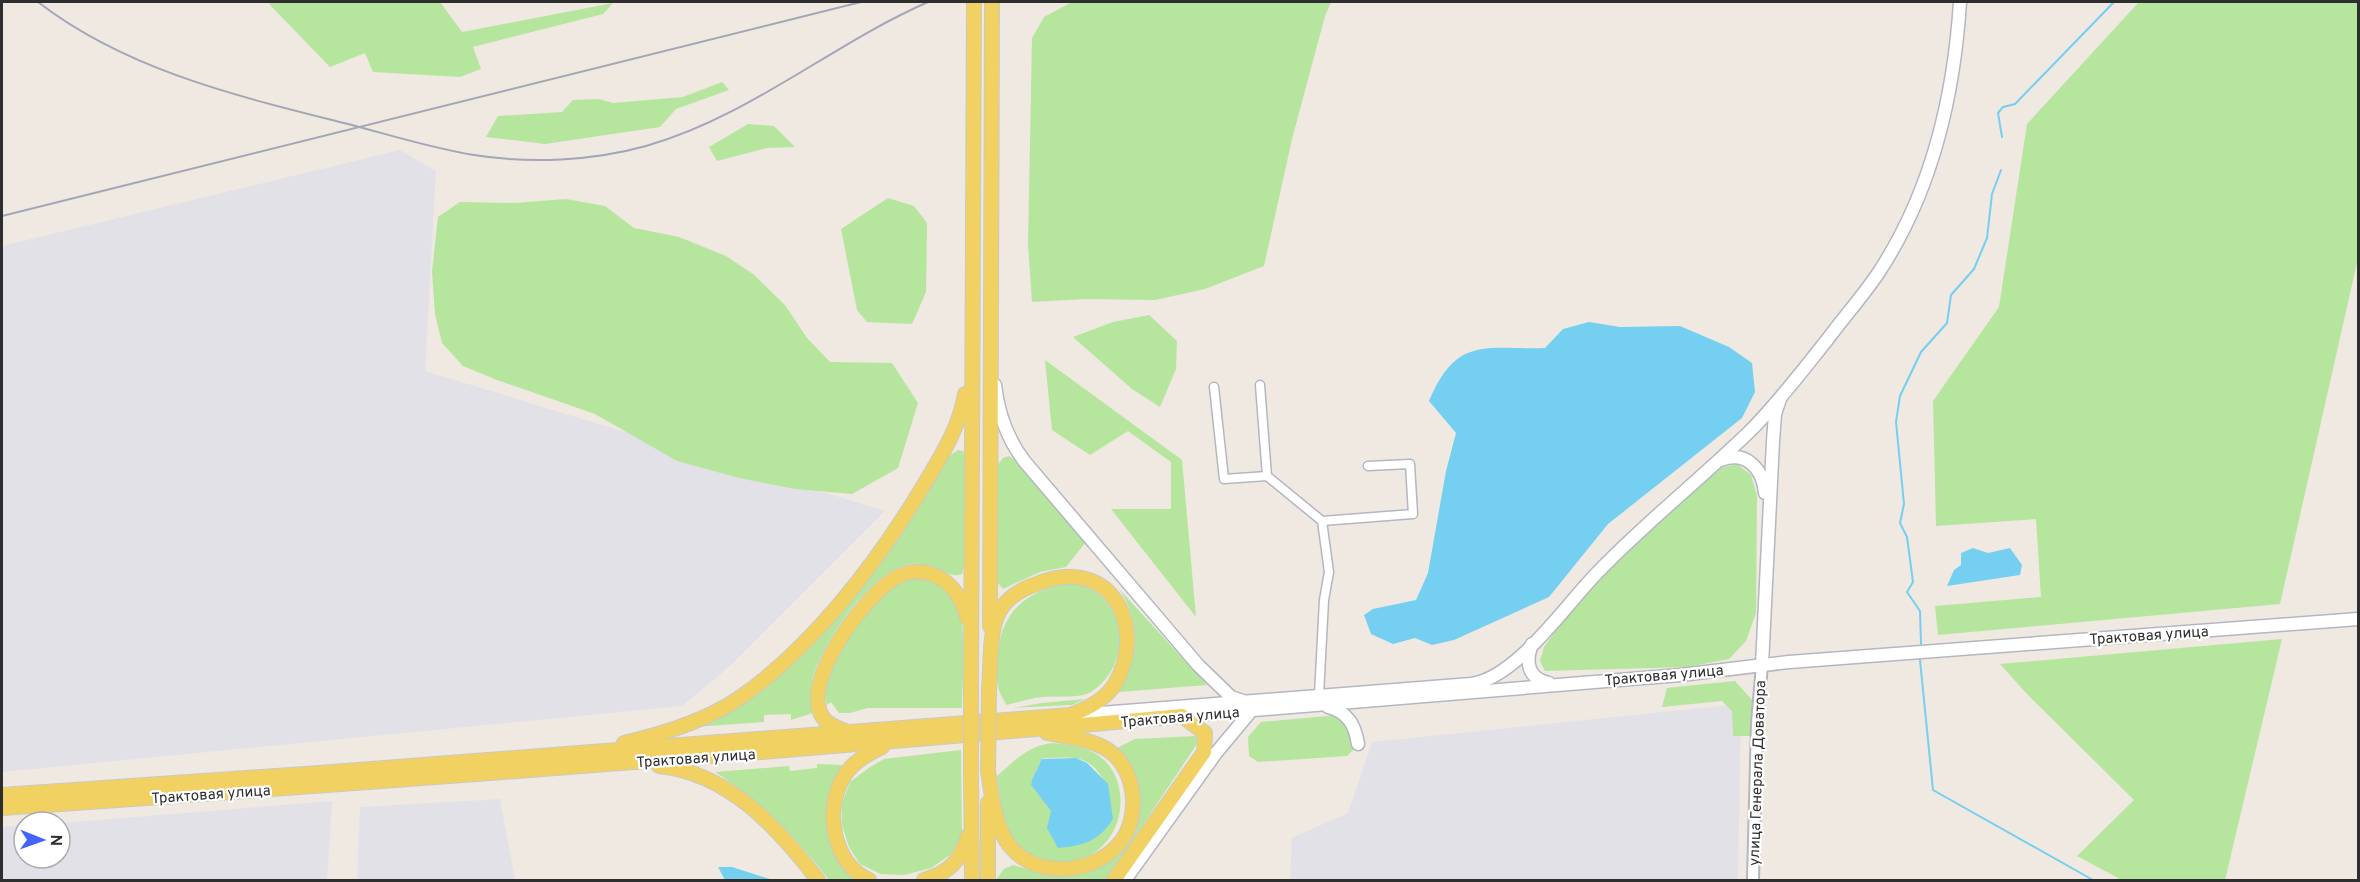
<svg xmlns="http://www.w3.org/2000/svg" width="2360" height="882" font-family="Overpass,sans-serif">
  <rect width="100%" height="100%" fill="#efe9e1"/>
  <g fill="#e3e1e8">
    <path d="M400,150l36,21 -11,200 460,140 -156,156 -47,39 -680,66v-526z"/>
    <path d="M1741,704l-3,176h-448l2,-42 56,-25 24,-71z"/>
    <path d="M500,799l15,81h-158l3,-73z"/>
    <path d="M332,801l-5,79h-325v-53l22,-2v33h36v-35z"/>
  </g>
  <g fill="#b6e59e" fill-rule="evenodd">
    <path d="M269,2h171l22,30 151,-29 -10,11 -130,33 8,22 -21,8 -87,-5 -8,-19 -35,14 -60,-62z"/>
    <path d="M1072,2h259l-6,14 -33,123 -28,127 -59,23 -50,11 -69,-1 -54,3 -4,-58 4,-206 12,-21z"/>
    <path d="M2139,2h219v256l-78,346 -342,31 -3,-29 106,-9 -5,-78 -100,7 -3,-125 66,-94 28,-183z"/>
    <path d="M722,82l7,8 -53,19 -16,18 -115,17 -59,-7 12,-21 64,-4 11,-12 26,-1 14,4 70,-6z"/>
    <path d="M748,124l26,2 21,21 -28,1 -50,13 -8,-14z"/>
    <path d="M888,198l26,8 13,17 -1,69 -14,32 -45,-2 -10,-12 -16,-81z"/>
    <path d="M566,199l39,7 29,22 45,9 47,19 27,18 32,31 22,33 23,24 62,1 26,40 -20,65 -46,26 -57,-5 -56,-11 -62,-17 -82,-47 -98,-34 -34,-14 -21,-23 -7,-29 -3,-42 6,-55 22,-15 55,1z"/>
    <path d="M1149,315l28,26 -1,28 -16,38 -28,-18 -59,-52 40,-15z"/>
    <path d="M1045,360l137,100 14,157 -85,-108h60v-47l-43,-31 -38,24 -38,-25z"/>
    <path d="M958,450l5,1 3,6 -2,110 -2,7c-13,6 -32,-14 -52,-10 -39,6 -89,80 -98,117 -2,11 0,21 1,32l-22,7v-6l-27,1v7l-70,5 62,-35 164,-188 29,-48z"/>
    <path d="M1009,456l9,6 67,81 -19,24 -26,5 -37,17 -5,-6 -1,-7 1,-111 5,-7z"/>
    <path d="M1737,464l14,11 6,21 -1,117 -10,28 -17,18 -42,8 -142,4 -5,-10 4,-14 54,-75 120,-103z"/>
    <path d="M911,577c14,2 33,5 42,19 17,26 9,81 9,112h-94l-18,5h-11l-8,-11 -4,3c-8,-39 31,-85 57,-110 4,-4 9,-10 14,-13 3,-3 9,-4 13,-5z"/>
    <path d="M1070,583c58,6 66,83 19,110 -9,5 -34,3 -46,4 -12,1 -24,5 -36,8 -11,-16 -10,-21 -10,-40 1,-50 25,-74 73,-82z"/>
    <path d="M1119,589l88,96 -88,7c20,-33 22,-71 0,-103z"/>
    <path d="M2282,639l-57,241h-105l-2,-2 -41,-22 57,-56 -108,-107 -26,-29z"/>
    <path d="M1735,681l17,19v36h-19l-1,-25 -10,-10 -60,6 5,-19z"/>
    <path d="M1085,699l-13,6 -59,3 29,-5z"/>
    <path d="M1338,715l13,14 2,21 -6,6 -89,6 -9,-6 -1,-19 13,-15z"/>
    <path d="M1196,736l2,4 -3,7 -89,133h-110l8,-11 9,-4 36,11 34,-2 28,-15 25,-33 -19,-78 18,-9z"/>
    <path d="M1053,743c17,2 38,4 51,17 8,7 13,18 15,28 10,46 -31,87 -77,71 -15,-5 -27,-15 -34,-29 -7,-17 -8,-36 -11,-54 17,-15 32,-31 56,-33zM1045,758c10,0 20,-1 29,0 23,2 36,28 36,48l-58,6 -21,-27c1,-11 8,-15 10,-26z"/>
    <path d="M961,750l1,87 -12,18 -19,13 -27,7 -23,-1 -21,-10 -11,-17 -7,-22v-22l8,-21 20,-15 14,-8z"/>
    <path d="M817,764l25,1c-12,23 -19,40 -14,66l33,49h-32c-35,-45 -65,-76 -114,-108l74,-6 1,5 27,-3z"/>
  </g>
  <g fill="#75cff0">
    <path d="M1589,322l31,5 60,-1 49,21 23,16 3,29 -13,26 -134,106 -59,73 -95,43 -22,5 -17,-7 -22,6 -22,-10 -7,-19 9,-6 43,-9 12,-27 18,-102 10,-38 -27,-32c28,-66 57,-51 116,-53l18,-19z"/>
    <path d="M1973,548l15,5 22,-5 12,17 -2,10 -73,11 7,-16 7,-5v-12z"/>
    <path d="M1076,758l11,5 21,21 5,35c-14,22 -30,27 -55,29l-11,-20 4,-17 -20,-26c1,-11 8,-15 10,-26z"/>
    <path d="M718,867h14l41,13h-48z"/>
  </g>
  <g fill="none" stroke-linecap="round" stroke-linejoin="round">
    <g stroke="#75cff0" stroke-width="2">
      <path d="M2002,137l-4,-24 5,-6 12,-3 99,-102"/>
      <path d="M1921,644l-1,-33 -13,-19 6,-10 -6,-45 -7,-14 4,-19 -8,-82 4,-26 21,-44 26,-29 4,-28 23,-26 13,-31 5,-44 9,-24"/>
      <path d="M1920,660l13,130 160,90"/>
    </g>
    <g stroke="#b4b7c1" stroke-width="11">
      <g id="minor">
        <path d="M1260,385l7,91"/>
        <path d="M1214,387l10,92 43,-3 55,45 7,51 -5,28 -5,95"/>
        <path d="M1322,521l91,-7 -3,-50 -42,2"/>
      </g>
    </g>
    <g stroke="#b4b7c1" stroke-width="14">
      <path id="tertiary" d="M1753,880l4,-157 5,-58"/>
    </g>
    <g stroke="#b4b7c1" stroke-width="15">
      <g id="secondary">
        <path d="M995,385c3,27 13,55 30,77l173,203 33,32 12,4"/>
        <path d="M1721,460c25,-10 42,9 44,33"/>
        <path d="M1532,644c-7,18 -4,35 17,39"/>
        <path d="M1762,665l11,-224 2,-27 5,-15"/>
        <path d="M1328,707c20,5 27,18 30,37"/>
        <path d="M1075,715l396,-31c46,-6 95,-80 127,-112 48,-50 103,-93 153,-142 27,-27 52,-60 76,-90 17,-23 36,-44 52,-68 53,-81 75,-175 81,-270"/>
        <path d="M1182,716l498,-41 109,-13 569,-43"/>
        <path d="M1125,880l91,-127 35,-42"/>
      </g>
    </g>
    <g stroke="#c9c9c9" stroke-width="16">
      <g id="primary">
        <path d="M990,626l2,-624"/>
        <path d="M971,691l3,-689"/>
        <path d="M848,732c-8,-3 -18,-6 -24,-13 -27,-34 40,-121 68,-139 33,-22 68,3 75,38"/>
        <path d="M624,743c39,-9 81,-22 114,-44 73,-50 139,-136 184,-211 18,-30 37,-59 43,-94"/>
        <path d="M659,766c70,7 119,62 159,114"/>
        <path d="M971,771l1,109"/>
        <path d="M988,771c4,24 6,53 21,74 26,34 83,30 110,-1 22,-25 18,-75 -11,-94 -17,-11 -41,-13 -61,-17"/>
        <path d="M2,795l317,-22 751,-58c17,-6 35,-15 45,-31 33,-57 -4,-129 -76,-101 -15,5 -32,14 -40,29 -10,18 -8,55 -10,76"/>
        <path d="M2,808c393,-27 787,-56 1180,-92l23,17 -1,19 -90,128"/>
        <path d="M869,880c-36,-16 -45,-69 -26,-102 8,-15 24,-24 39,-31"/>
        <path d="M924,880c24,-7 37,-19 44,-44"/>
        <path d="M988,880v-77"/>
      </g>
    </g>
    <use href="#minor" stroke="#fff" stroke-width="8"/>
    <use href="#tertiary" stroke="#fff" stroke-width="10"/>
    <use href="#secondary" stroke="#fff" stroke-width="12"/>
    <use href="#primary" stroke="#f2d163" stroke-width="14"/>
    <g stroke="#a3a6b8" stroke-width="2">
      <path d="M38,2c88,68 199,94 306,121 43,11 86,25 130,32 56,9 118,6 172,-9 103,-29 186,-102 282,-144"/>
      <path d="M2,216l859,-214"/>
    </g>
    <g stroke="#c9c9c9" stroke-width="16" stroke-linecap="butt">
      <g id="primary-bridge">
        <path d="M971,691v80"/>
        <path d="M988,771l1,-83"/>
      </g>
    </g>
    <use href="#primary-bridge" stroke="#f2d163" stroke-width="14"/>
  </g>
  <g text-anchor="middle" stroke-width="4.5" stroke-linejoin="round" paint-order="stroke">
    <g font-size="15" fill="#2e2e2e" stroke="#fff">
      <text transform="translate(2149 635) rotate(-4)" y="5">Трактовая улица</text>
      <text transform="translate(1664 675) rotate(-5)" y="5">Трактовая улица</text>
      <text transform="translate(1180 717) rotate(-5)" y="5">Трактовая улица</text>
      <text transform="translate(696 758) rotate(-4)" y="5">Трактовая улица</text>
      <text transform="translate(1757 773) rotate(-88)" y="5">улица Генерала Доватора</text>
      <text transform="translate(211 794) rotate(-4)" y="5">Трактовая улица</text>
    </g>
  </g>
  <rect width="2360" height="882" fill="none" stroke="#2e2e2e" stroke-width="6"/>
  <g transform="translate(42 840) rotate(91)"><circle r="28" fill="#ffffff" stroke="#ababab" stroke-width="1.5"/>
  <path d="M0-4.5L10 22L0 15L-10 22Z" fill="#4264fb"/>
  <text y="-9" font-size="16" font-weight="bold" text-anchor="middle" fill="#2e2e2e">N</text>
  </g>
</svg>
